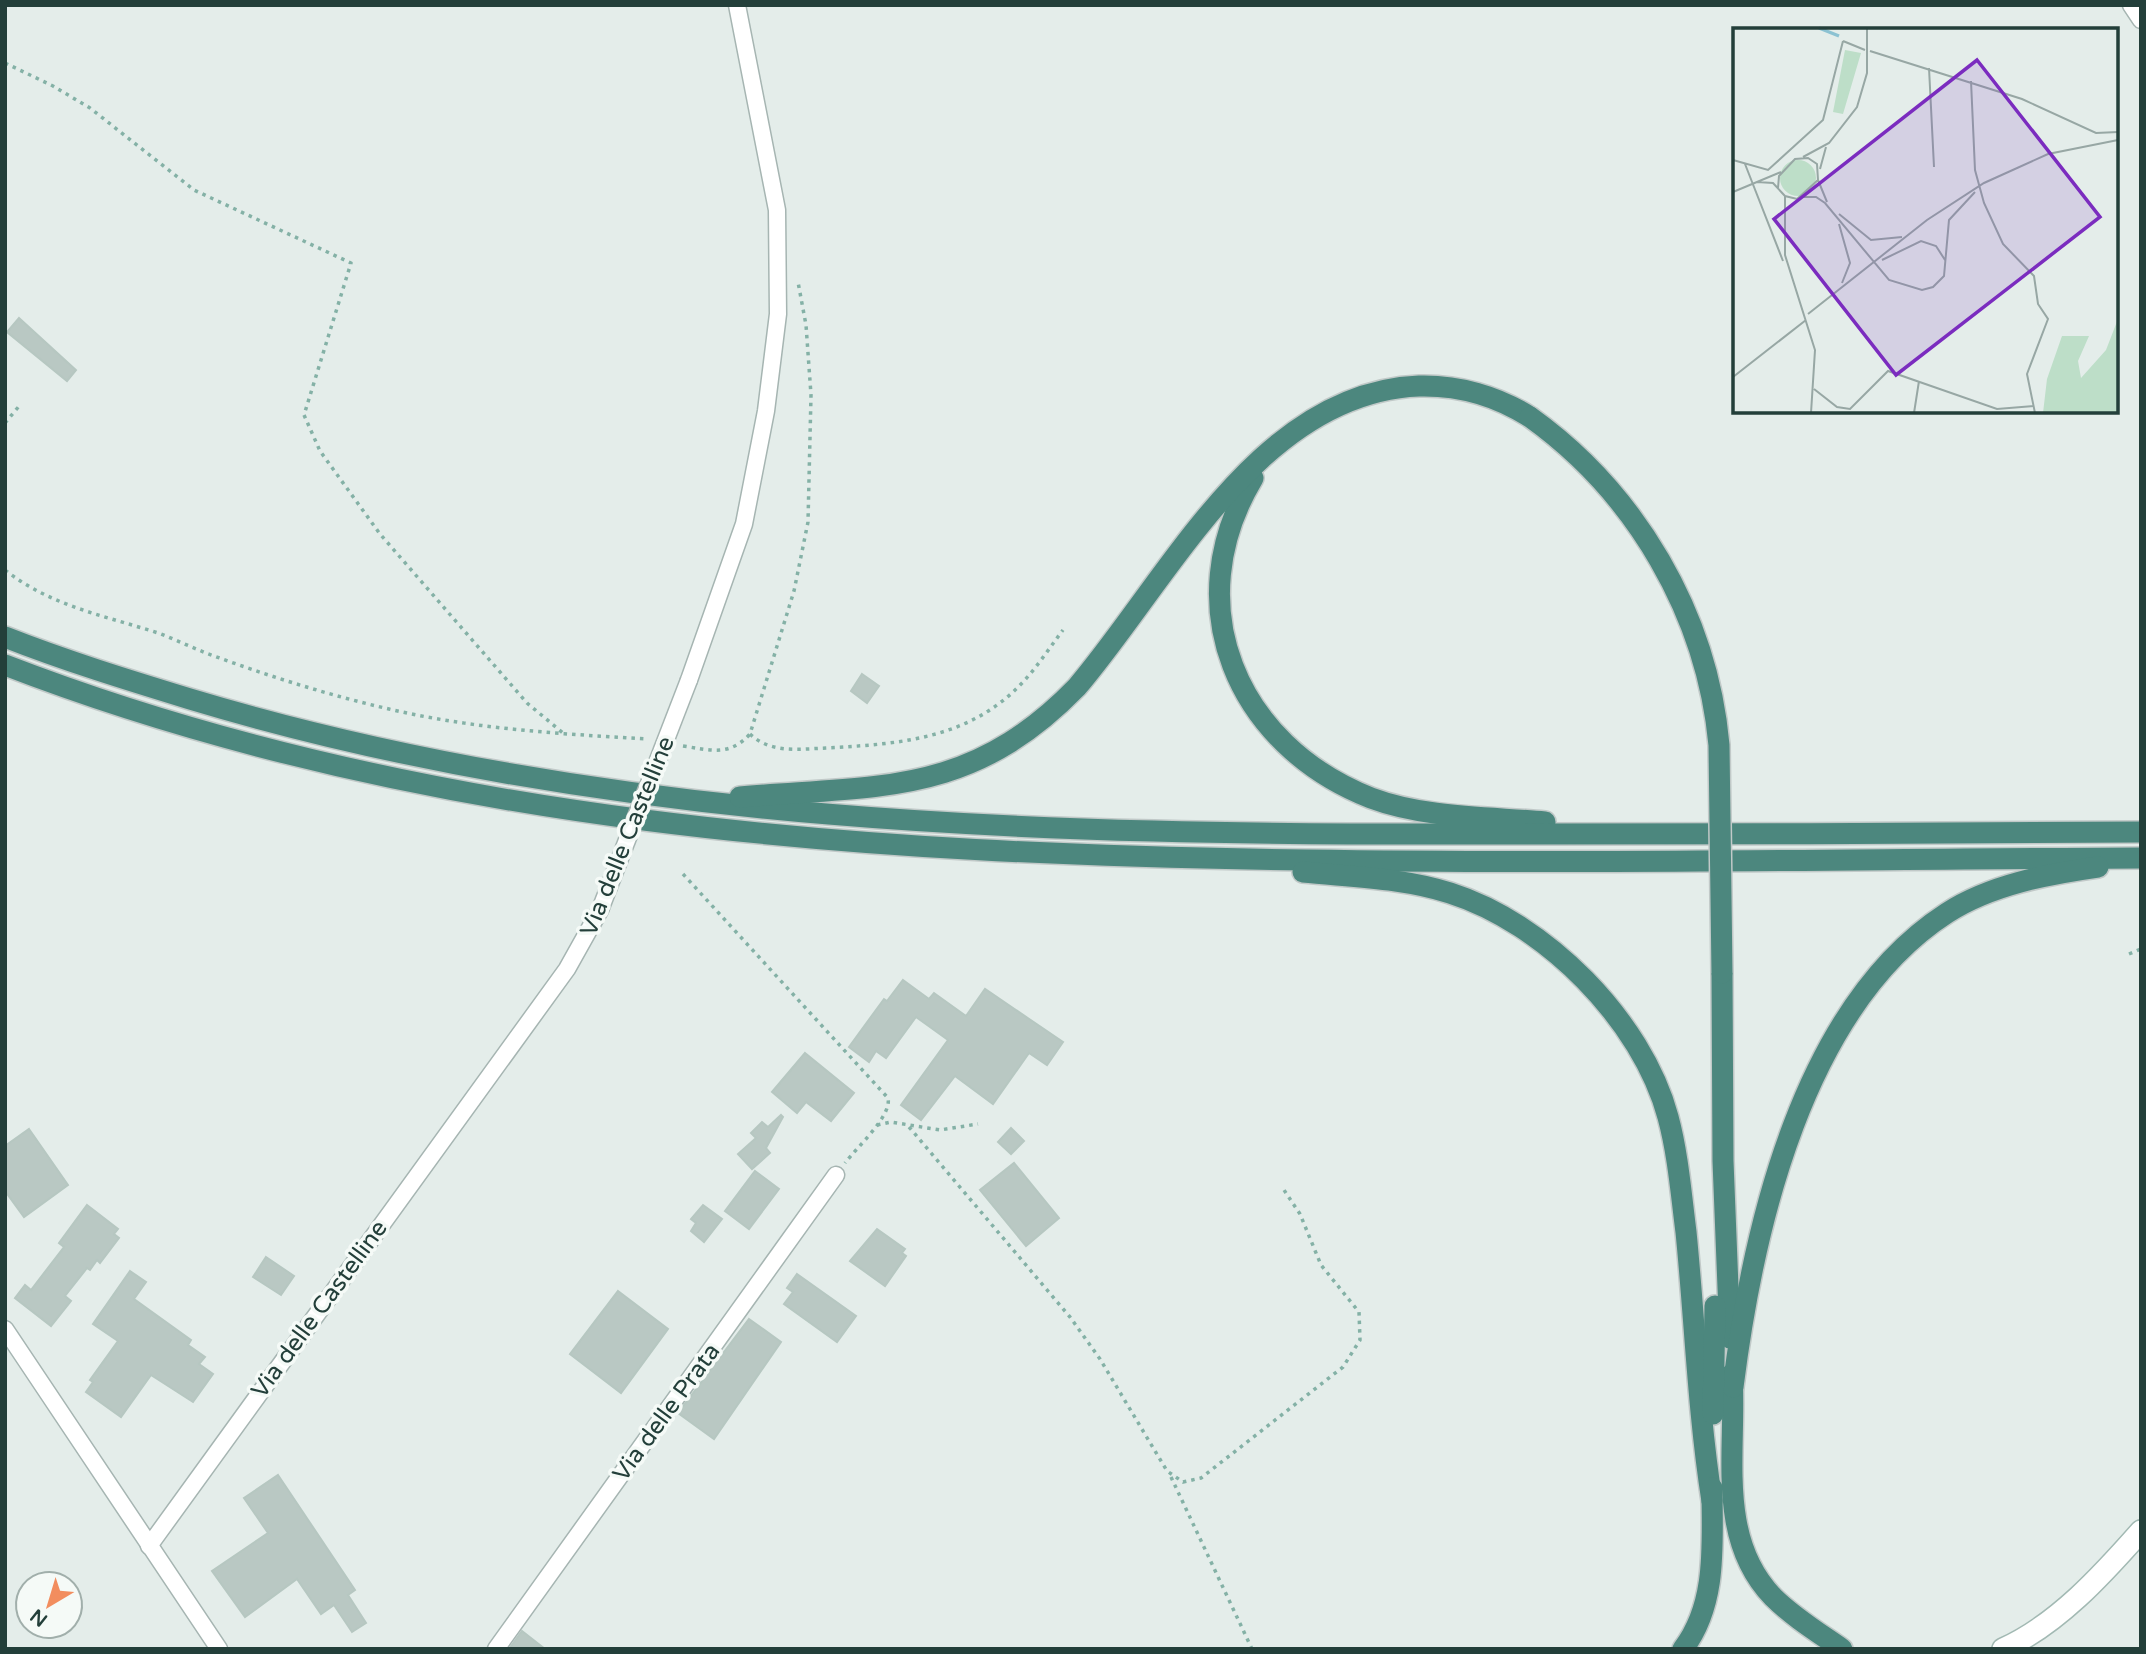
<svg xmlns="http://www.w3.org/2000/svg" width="2146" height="1654" font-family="'Varela Round',sans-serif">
  <rect width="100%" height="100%" fill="#e4edea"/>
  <g fill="#b9c8c3" stroke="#b6c7c1" stroke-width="2">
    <path d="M19,318l57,52 -9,11 -60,-49z"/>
    <path d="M862,674l17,12 -12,17 -16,-12z"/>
    <path d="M903,980l26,19 5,-6 32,23 19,-27 78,53 -16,23 -18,-12 -36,51 -38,-28 -34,44 -20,-15 47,-65 -32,-23 -30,41 -10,-7 -7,11 -20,-15 35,-48 3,2z"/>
    <path d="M805,1053l49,40 -23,28 -25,-19 -9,11 -25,-21z"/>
    <path d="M781,1115l2,2 -17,31 4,5 -18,16 -14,-15 18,-16 -5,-5 11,-11 6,5z"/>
    <path d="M1011,1128l13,13 -13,13 -13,-12z"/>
    <path d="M29,1129l39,56 -44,32 -19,-26v-45z"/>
    <path d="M1014,1163l45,55 -33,28 -46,-56z"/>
    <path d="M755,1171l24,18 -30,40 -24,-18z"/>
    <path d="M87,1205l31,24 -4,5 5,4 -19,25 -3,-3 -7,10 -3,-2 -22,28 6,5 -20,25 -36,-28 10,-13 6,5 33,-43 -5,-4z"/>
    <path d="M703,1205l19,14 -18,23 -13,-11 5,-8 -5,-4z"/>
    <path d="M877,1229l28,20 -3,4 4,3 -21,30 -35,-25z"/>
    <path d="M266,1257l28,19 -13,19 -28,-18z"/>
    <path d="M130,1271l16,11 -12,17 57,41 -3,5 17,12 -6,7 14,10 -20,28 -42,-27 -30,42 -35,-25 7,-10 -3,-2 28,-39 -25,-17z"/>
    <path d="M797,1274l59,42 -19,26 -53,-38 9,-12 -6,-4z"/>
    <path d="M618,1291l50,38 -47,64 -51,-39z"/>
    <path d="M749,1319l32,23 -67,97 -36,-26z"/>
    <path d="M278,1475l77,115 -7,5 18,28 -14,9 -18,-27 -13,9 -24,-35 -52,38 -33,-46 56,-38 -24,-35z"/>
    <path d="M522,1631l23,18h-36z"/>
  </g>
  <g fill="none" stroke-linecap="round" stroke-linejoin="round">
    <g stroke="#a6b5b2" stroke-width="19">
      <g id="minor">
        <path d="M2131,5l10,15"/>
        <path d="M689,680l55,-156 22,-113 12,-97 -1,-104 -40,-205"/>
        <path d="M5,1329l214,320"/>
        <path d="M149,1546l418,-577 33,-59"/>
        <path d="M496,1649l340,-474"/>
      </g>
    </g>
    <g stroke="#a2b9b3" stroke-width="24">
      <path id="secondary" d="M2003,1649c54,-24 100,-75 138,-118"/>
    </g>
    <g stroke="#c1c9c8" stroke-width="24">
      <g id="trunk">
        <path d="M1253,478c-76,127 -17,267 118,320 53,20 118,19 174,24"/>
        <path d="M5,637c61,24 123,43 185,62 418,126 856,136 1289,135 221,0 441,0 662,-2"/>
        <path d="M5,665c415,160 861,189 1301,195 278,4 557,-1 835,-2"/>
        <path d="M740,797c139,-12 230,0 337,-110 92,-108 182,-295 342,-301 39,-1 78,10 111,31"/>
        <path d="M1303,872c49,5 101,6 147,21 95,30 192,127 218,224 10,37 13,76 18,115 9,90 12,180 26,269"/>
        <path d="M1722,973l1,188 7,177"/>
        <path d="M1732,1374c5,75 -17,163 41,223 20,20 46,36 69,52"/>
        <path d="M1733,1387c20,-159 70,-381 214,-474 43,-28 101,-39 151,-46"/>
        <path d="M1713,1414l2,-108"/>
        <path d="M1683,1649c35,-46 29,-107 29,-161"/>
      </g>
    </g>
    <g stroke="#84b1a6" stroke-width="3.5" stroke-dasharray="3.5 5" stroke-linecap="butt">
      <path d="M5,63l48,23 37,22 104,82 157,73 -47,152 16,36 60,83 147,169 36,30"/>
      <path d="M5,423l15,-18"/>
      <path d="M5,570c47,37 102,46 156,64 15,6 30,13 45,19 59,22 122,42 183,56 85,20 172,25 259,30"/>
      <path d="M750,734c21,20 50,15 76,14 74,-4 144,-9 197,-66 15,-16 27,-35 40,-52"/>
      <path d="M683,746c27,4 46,11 67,-12l44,-143 14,-69 3,-127 -5,-70 -8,-43"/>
      <path d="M683,874l205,224c4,18 -31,49 -43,65"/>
      <path d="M2129,954l12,-5"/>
      <path d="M877,1125l14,-3 49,8 38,-6"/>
      <path d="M909,1127l161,190 30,42 67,112 16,11 18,-4 142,-111 17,-27 -1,-28 -38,-47 -21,-51 -16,-24"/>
      <path d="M1171,1477l81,172"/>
    </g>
    <use href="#minor" stroke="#fff" stroke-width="16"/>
    <use href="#secondary" stroke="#fff" stroke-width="21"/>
    <use href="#trunk" stroke="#4c877e" stroke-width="21"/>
    <g stroke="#a6b5b2" stroke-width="19" stroke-linecap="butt">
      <path id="minor-bridge" d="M600,910l89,-230"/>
    </g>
    <g stroke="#c1c9c8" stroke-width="24" stroke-linecap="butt">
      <path id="trunk-bridge" d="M1530,417c106,76 177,197 189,328l3,228"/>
    </g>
    <use href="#minor-bridge" stroke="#fff" stroke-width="16"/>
    <use href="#trunk-bridge" stroke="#4c877e" stroke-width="21"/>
  </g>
  <g text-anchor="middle" stroke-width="7" stroke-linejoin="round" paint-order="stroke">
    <g font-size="24" fill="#233f3a" stroke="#f5faf7">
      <text transform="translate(627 836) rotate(-68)" y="8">Via delle Castelline</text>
      <text transform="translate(319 1309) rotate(-54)" y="8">Via delle Castelline</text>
      <text transform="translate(666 1412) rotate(-54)" y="8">Via delle Prata</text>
    </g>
  </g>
  <g transform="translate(1733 28)">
    <rect width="385" height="385" fill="#e4edea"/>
    <path d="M112,22l16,3 -18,61 -10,-2zM47 150a18 18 0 1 1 36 0a18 18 0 1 1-36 0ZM385,291v94h-75l4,-34 15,-43h27l-11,25 3,17 25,-28z" fill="#bddec8"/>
    <path fill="none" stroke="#8cc2d2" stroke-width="3.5" d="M86,0l20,8"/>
    <path fill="none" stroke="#97a7a4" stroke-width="2" d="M110,13l22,9M137,23l152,48 74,34 22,-1M196,40l5,99M238,53l4,89 9,33 19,41 31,32 4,28 10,15 -21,55 8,39M70,129l26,-14 28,-36 10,-34v-45M0,132l35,10 55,-50 20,-79M12,136l38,97M87,141l6,-22M85,152l9,22M24,154l16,1 12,13 12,3 21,-19 -1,-16 -9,-6 -13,1 -16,17 -1,12M0,164l48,-20M52,168v59l30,95 -4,63M69,169h14l9,6 64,77 33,10 11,-3 11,-11 5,-56 26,-28M106,186l32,26 31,-3M106,196l11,39 -8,20M149,232l39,-19 15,5 9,14M75,286l119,-94 57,-37 64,-29 70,-14M0,349l73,-57M81,361l23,18 13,2 38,-38 109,38 37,-3M181,385l5,-32"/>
    <path fill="#7b2cbf" fill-opacity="0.15" stroke="#7b2cbf" stroke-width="3.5" d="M244,32l123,157 -204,158 -122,-156z"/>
    <rect width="385" height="385" fill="none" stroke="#233f3a" stroke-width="3.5"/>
  </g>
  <rect width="2146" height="1654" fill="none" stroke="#233f3a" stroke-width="14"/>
  <g transform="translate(49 1605) rotate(218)"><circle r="33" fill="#f5faf7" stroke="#a1afab" stroke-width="2"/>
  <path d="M0-5L12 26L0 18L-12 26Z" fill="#f28d5e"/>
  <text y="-10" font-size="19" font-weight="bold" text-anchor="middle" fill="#233f3a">N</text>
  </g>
</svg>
